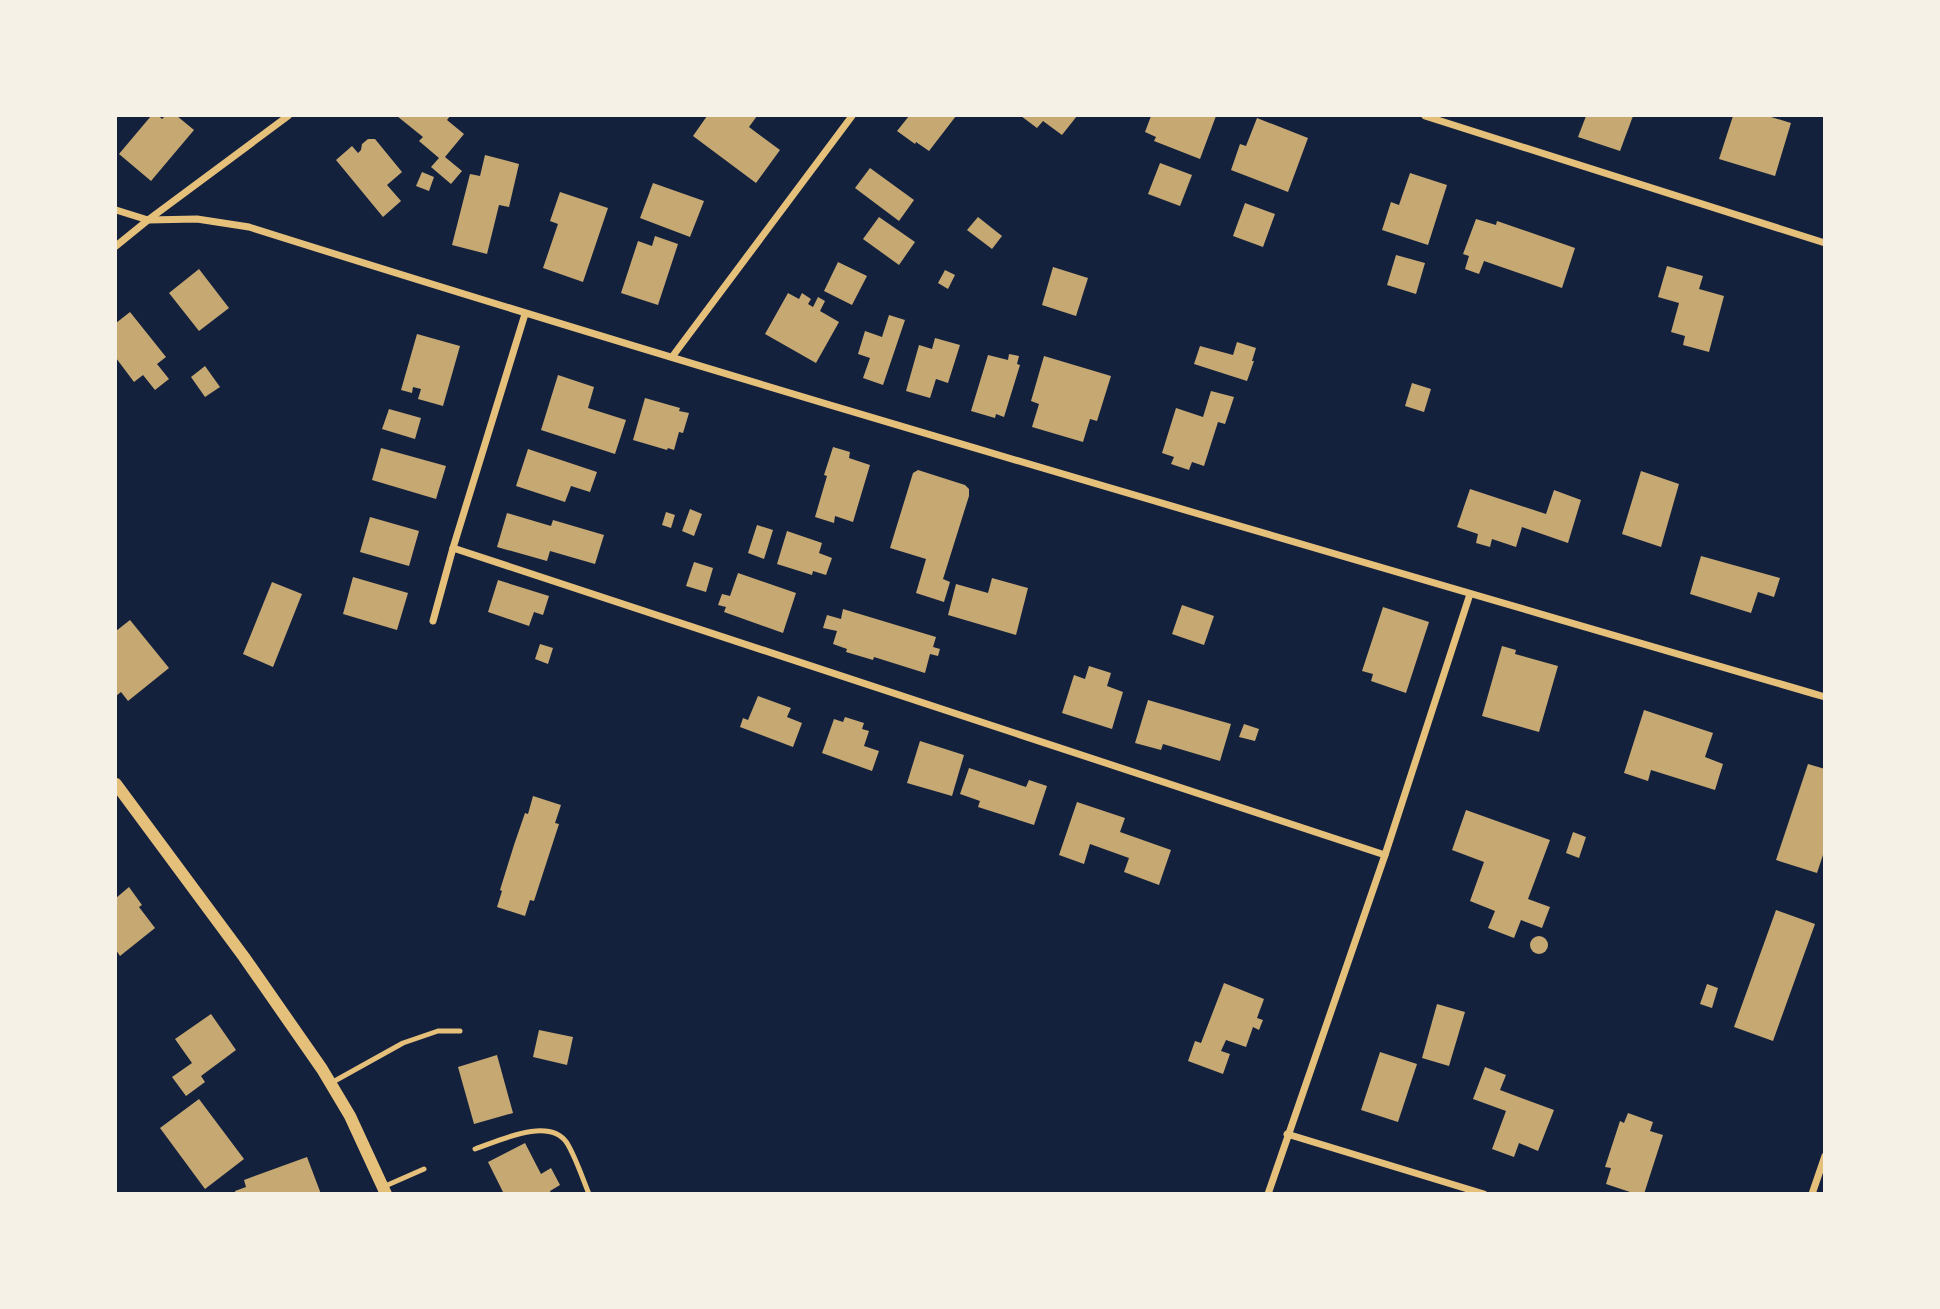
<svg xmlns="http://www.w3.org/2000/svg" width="1940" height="1309" font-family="'Work Sans',sans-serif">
  <rect width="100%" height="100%" fill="#14213d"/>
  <g fill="#c6a872">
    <path d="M151,116h8l3,3 3,-3h12l17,14 -43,51 -32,-27z"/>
    <path d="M397,116h53l-3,4 17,14 -19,23 17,14 -11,13 -20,-17 8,-9 -20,-17 4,-4z"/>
    <path d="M707,116h50l-8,11 31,23 -24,33 -63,-47z"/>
    <path d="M909,116h47l-27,35 -13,-9 -1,2 -18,-13z"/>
    <path d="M1021,116h56l-15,19 -19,-14 -6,7z"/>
    <path d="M1151,116h65l-16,43 -46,-18 2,-4 -11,-5z"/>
    <path d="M1586,116h47l-13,35 -42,-14z"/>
    <path d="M1733,116h35l23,7 -16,53 -56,-17z"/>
    <path d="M1257,118l51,20 -20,54 -57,-22 9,-26 6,2z"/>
    <path d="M368,139h7l27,33 -15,13 14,16 -18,16 -47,-57 16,-14 6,7 3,-3 1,-6z"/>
    <path d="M485,155l34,9 -10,43 -10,-2 -12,49 -35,-9 18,-71 10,2z"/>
    <path d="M1160,163l32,12 -12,31 -32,-12z"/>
    <path d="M870,168l44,32 -15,21 -44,-33z"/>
    <path d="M422,172l12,5 -5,14 -13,-5z"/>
    <path d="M1410,173l37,12 -19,60 -46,-15 9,-28 8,3z"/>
    <path d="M653,183l51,18 -14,36 -50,-19z"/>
    <path d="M560,192l48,16 -25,74 -40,-14 15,-44 -8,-3z"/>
    <path d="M1245,203l30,11 -12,33 -30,-11z"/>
    <path d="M879,217l36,25 -16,23 -36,-26z"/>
    <path d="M978,217l24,19 -10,13 -25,-19z"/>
    <path d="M1476,219l20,6 1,-4 78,27 -13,40 -78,-27 -5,13 -14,-5 4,-13 -6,-2z"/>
    <path d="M655,236l23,8 -20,61 -37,-12 17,-52 14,5z"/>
    <path d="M1396,255l29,8 -9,31 -29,-9z"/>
    <path d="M838,262l29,14 -15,29 -28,-14z"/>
    <path d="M1667,266l36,10 -4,13 25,7 -15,56 -26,-7 2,-9 -14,-4 8,-29 -21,-6z"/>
    <path d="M1053,267l35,11 -12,38 -34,-11z"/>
    <path d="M199,269l30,39 -30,23 -30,-38z"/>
    <path d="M945,270l10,5 -7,14 -10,-6z"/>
    <path d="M788,293l11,6 3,-6 9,6 -3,5 5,3 5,-10 7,4 -5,10 19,11 -23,41 -51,-29z"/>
    <path d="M130,312l36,45 -9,7 12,15 -14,11 -12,-15 -9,7 -18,-24v-35z"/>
    <path d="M889,315l16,5 -22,65 -20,-7 7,-20 -12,-4 7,-23 17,6z"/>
    <path d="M417,334l43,12 -17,60 -25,-7 3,-10 -8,-2 -1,6 -11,-3z"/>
    <path d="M935,338l25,7 -12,38 -12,-4 -6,19 -24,-7 13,-46 13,4z"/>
    <path d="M1237,342l19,6 -4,13h2l-7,20 -53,-17 6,-18 33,9z"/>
    <path d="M1009,354l10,2 -2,8 3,1 -16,52 -8,-3 -1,4 -24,-7 17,-56 20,5z"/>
    <path d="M1044,356l67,20 -14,45 -7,-2 -7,23 -51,-15 7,-23 -8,-3z"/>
    <path d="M205,366l15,21 -15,10 -14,-20z"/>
    <path d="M558,375l36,12 -6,21 38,12 -11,34 -74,-24z"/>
    <path d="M1412,383l19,6 -7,23 -19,-6z"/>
    <path d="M1211,391l23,6 -9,27 -7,-2 -14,44 -12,-4 -3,8 -18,-6 3,-7 -12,-4 14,-45 27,9z"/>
    <path d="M645,398l35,10 -1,3 10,2 -6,20 -4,-1 -5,18 -6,-2 -1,2 -34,-10z"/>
    <path d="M389,409l32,9 -6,21 -33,-10z"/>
    <path d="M833,447l17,5 -1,6 21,7 -17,57 -18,-6 -1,7 -19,-6 12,-41 -3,-1z"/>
    <path d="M381,448l65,18 -10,33 -64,-19z"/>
    <path d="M528,449l69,23 -7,20 -19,-6 -6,16 -49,-16z"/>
    <path d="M918,470l47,15 4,4v7l-26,83 7,3 -6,20 -28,-9 10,-34 -36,-11 23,-75z"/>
    <path d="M1641,471l38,13 -18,63 -39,-13z"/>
    <path d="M1470,489l76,25 8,-24 27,10 -13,43 -46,-16 -6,20 -24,-8 -2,8 -14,-4 2,-9 -21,-7z"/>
    <path d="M690,509l12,5 -8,22 -12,-5z"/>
    <path d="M666,512l9,3 -4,13 -9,-3z"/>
    <path d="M507,513l44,13 2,-6 51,15 -9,29 -45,-13 -3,10 -50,-14z"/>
    <path d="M370,517l49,14 -10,35 -49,-14z"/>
    <path d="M757,525l16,5 -9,29 -16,-6z"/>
    <path d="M787,531l35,12 -3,10 13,5 -6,17 -13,-4 -1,4 -35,-11z"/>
    <path d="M1701,556l79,22 -6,19 -16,-5 -7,21 -61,-19z"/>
    <path d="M694,562l19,6 -7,24 -20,-6z"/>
    <path d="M738,573l58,20 -13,40 -59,-21 2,-5 -8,-2 4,-11 8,2z"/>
    <path d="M353,577l55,16 -11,37 -54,-16z"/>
    <path d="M992,578l36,10 -12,47 -68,-20 8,-31 32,9z"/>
    <path d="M498,580l51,16 -6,19 -9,-3 -5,14 -41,-14z"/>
    <path d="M272,582l30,12 -29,73 -30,-13z"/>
    <path d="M1182,605l32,11 -10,29 -32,-11z"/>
    <path d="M1383,607l46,15 -23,71 -35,-12 2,-7 -11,-3z"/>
    <path d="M843,609l93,28 -3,10 7,2 -2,7 -8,-2 -5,19 -51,-16 -1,3 -27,-8 1,-3 -14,-5 4,-13 -14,-3 4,-13 14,4z"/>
    <path d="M130,620l39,48 -41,33 -7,-9 -5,4v-65z"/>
    <path d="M540,644l13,4 -5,16 -13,-5z"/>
    <path d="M1502,646l14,4 -1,4 43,12 -19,66 -57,-16z"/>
    <path d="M1089,666l22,7 -4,13 16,6 -11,37 -50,-16 12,-38 11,4z"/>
    <path d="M758,696l33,12 -4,9 15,6 -9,24 -53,-20 3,-9 5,2z"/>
    <path d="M1148,700l83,24 -11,37 -57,-17 -2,6 -26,-7z"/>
    <path d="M1644,710l69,23 -8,24 18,7 -8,26 -64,-20 -3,11 -24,-8z"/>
    <path d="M845,717l19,6 -2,6 7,2 -5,15 15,5 -7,20 -50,-18 12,-34 9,3z"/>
    <path d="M1244,724l15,5 -4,12 -16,-4z"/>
    <path d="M920,741l44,14 -12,41 -45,-13z"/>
    <path d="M1808,764l17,5v80l-8,24 -41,-13z"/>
    <path d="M969,768l57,19 3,-7 18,6 -13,39 -56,-18 2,-6 -20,-7z"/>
    <path d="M533,796l28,9 -6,18 4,1 -25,77 -4,-1 -5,16 -28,-9 5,-16 -2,-1 14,-45 11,-32 3,1z"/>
    <path d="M1077,802l48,16 -5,14 51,18 -12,35 -35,-13 5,-14 -39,-14 -6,20 -25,-9z"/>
    <path d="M1466,810l84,30 -22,59 22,8 -8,21 -21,-8 -7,18 -26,-10 7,-17 -25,-10 14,-39 -32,-12z"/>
    <path d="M1573,832l13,5 -7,21 -13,-5z"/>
    <path d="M129,887l13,18 -3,2 16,21 -35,28 -4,-6v-52z"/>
    <path d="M1776,910l39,14 -42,117 -39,-14z"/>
    <circle cx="1539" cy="945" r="9"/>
    <path d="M1224,983l40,16 -7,19 6,2 -4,10 -6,-3 -7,20 -20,-7 -5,11 9,3 -7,20 -35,-13 7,-20 6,2z"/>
    <path d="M1707,984l11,4 -6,20 -12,-4z"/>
    <path d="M1437,1004l28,8 -16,54 -27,-8z"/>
    <path d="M211,1014l25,36 -35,26 4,6 -19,14 -14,-19 20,-14 -17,-24z"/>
    <path d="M539,1030l34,7 -6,28 -34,-8z"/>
    <path d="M1380,1052l37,12 -19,58 -37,-12z"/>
    <path d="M497,1055l16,58 -39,11 -16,-57z"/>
    <path d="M1485,1067l21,8 -6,15 54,20 -16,41 -19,-8 -5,14 -22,-8 14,-38 -33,-12z"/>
    <path d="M199,1099l45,60 -39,30 -45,-61z"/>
    <path d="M1628,1113l25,9 -3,9 13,4 -19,59h-8l-30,-10 5,-16 -6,-1 15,-46 4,2z"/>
    <path d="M525,1143l16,31 10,-6 9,17 -10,6 1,3h-47l-16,-32z"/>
    <path d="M307,1157l14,37h-85l-1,-3 11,-4 -2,-7z"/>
  </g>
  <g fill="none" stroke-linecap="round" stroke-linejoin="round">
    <g stroke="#e5c07b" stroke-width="5">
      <path d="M331,1083l72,-40 35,-12h22"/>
      <path d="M475,1149c24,-8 74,-33 92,-6 9,15 15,34 22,51"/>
      <path d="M383,1187l41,-18"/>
    </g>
    <g stroke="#e5c07b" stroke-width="7">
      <path d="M1425,116l400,127"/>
      <path d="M116,210l32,10 49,-1 52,8c523,165 1050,316 1576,470"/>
      <path d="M116,246l32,-26 140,-104"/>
      <path d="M672,357l180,-241"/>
      <path d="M453,548l932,307"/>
      <path d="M433,621l20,-73 72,-234"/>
      <path d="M1287,1134l197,60"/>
      <path d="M1268,1194l117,-339 85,-261"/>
      <path d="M1812,1194l13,-38"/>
    </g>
    <path stroke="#e5c07b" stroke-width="12" d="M116,784l128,173 78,112 28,47 36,78"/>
  </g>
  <rect width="1940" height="1309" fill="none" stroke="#f6f1e7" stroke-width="234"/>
</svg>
